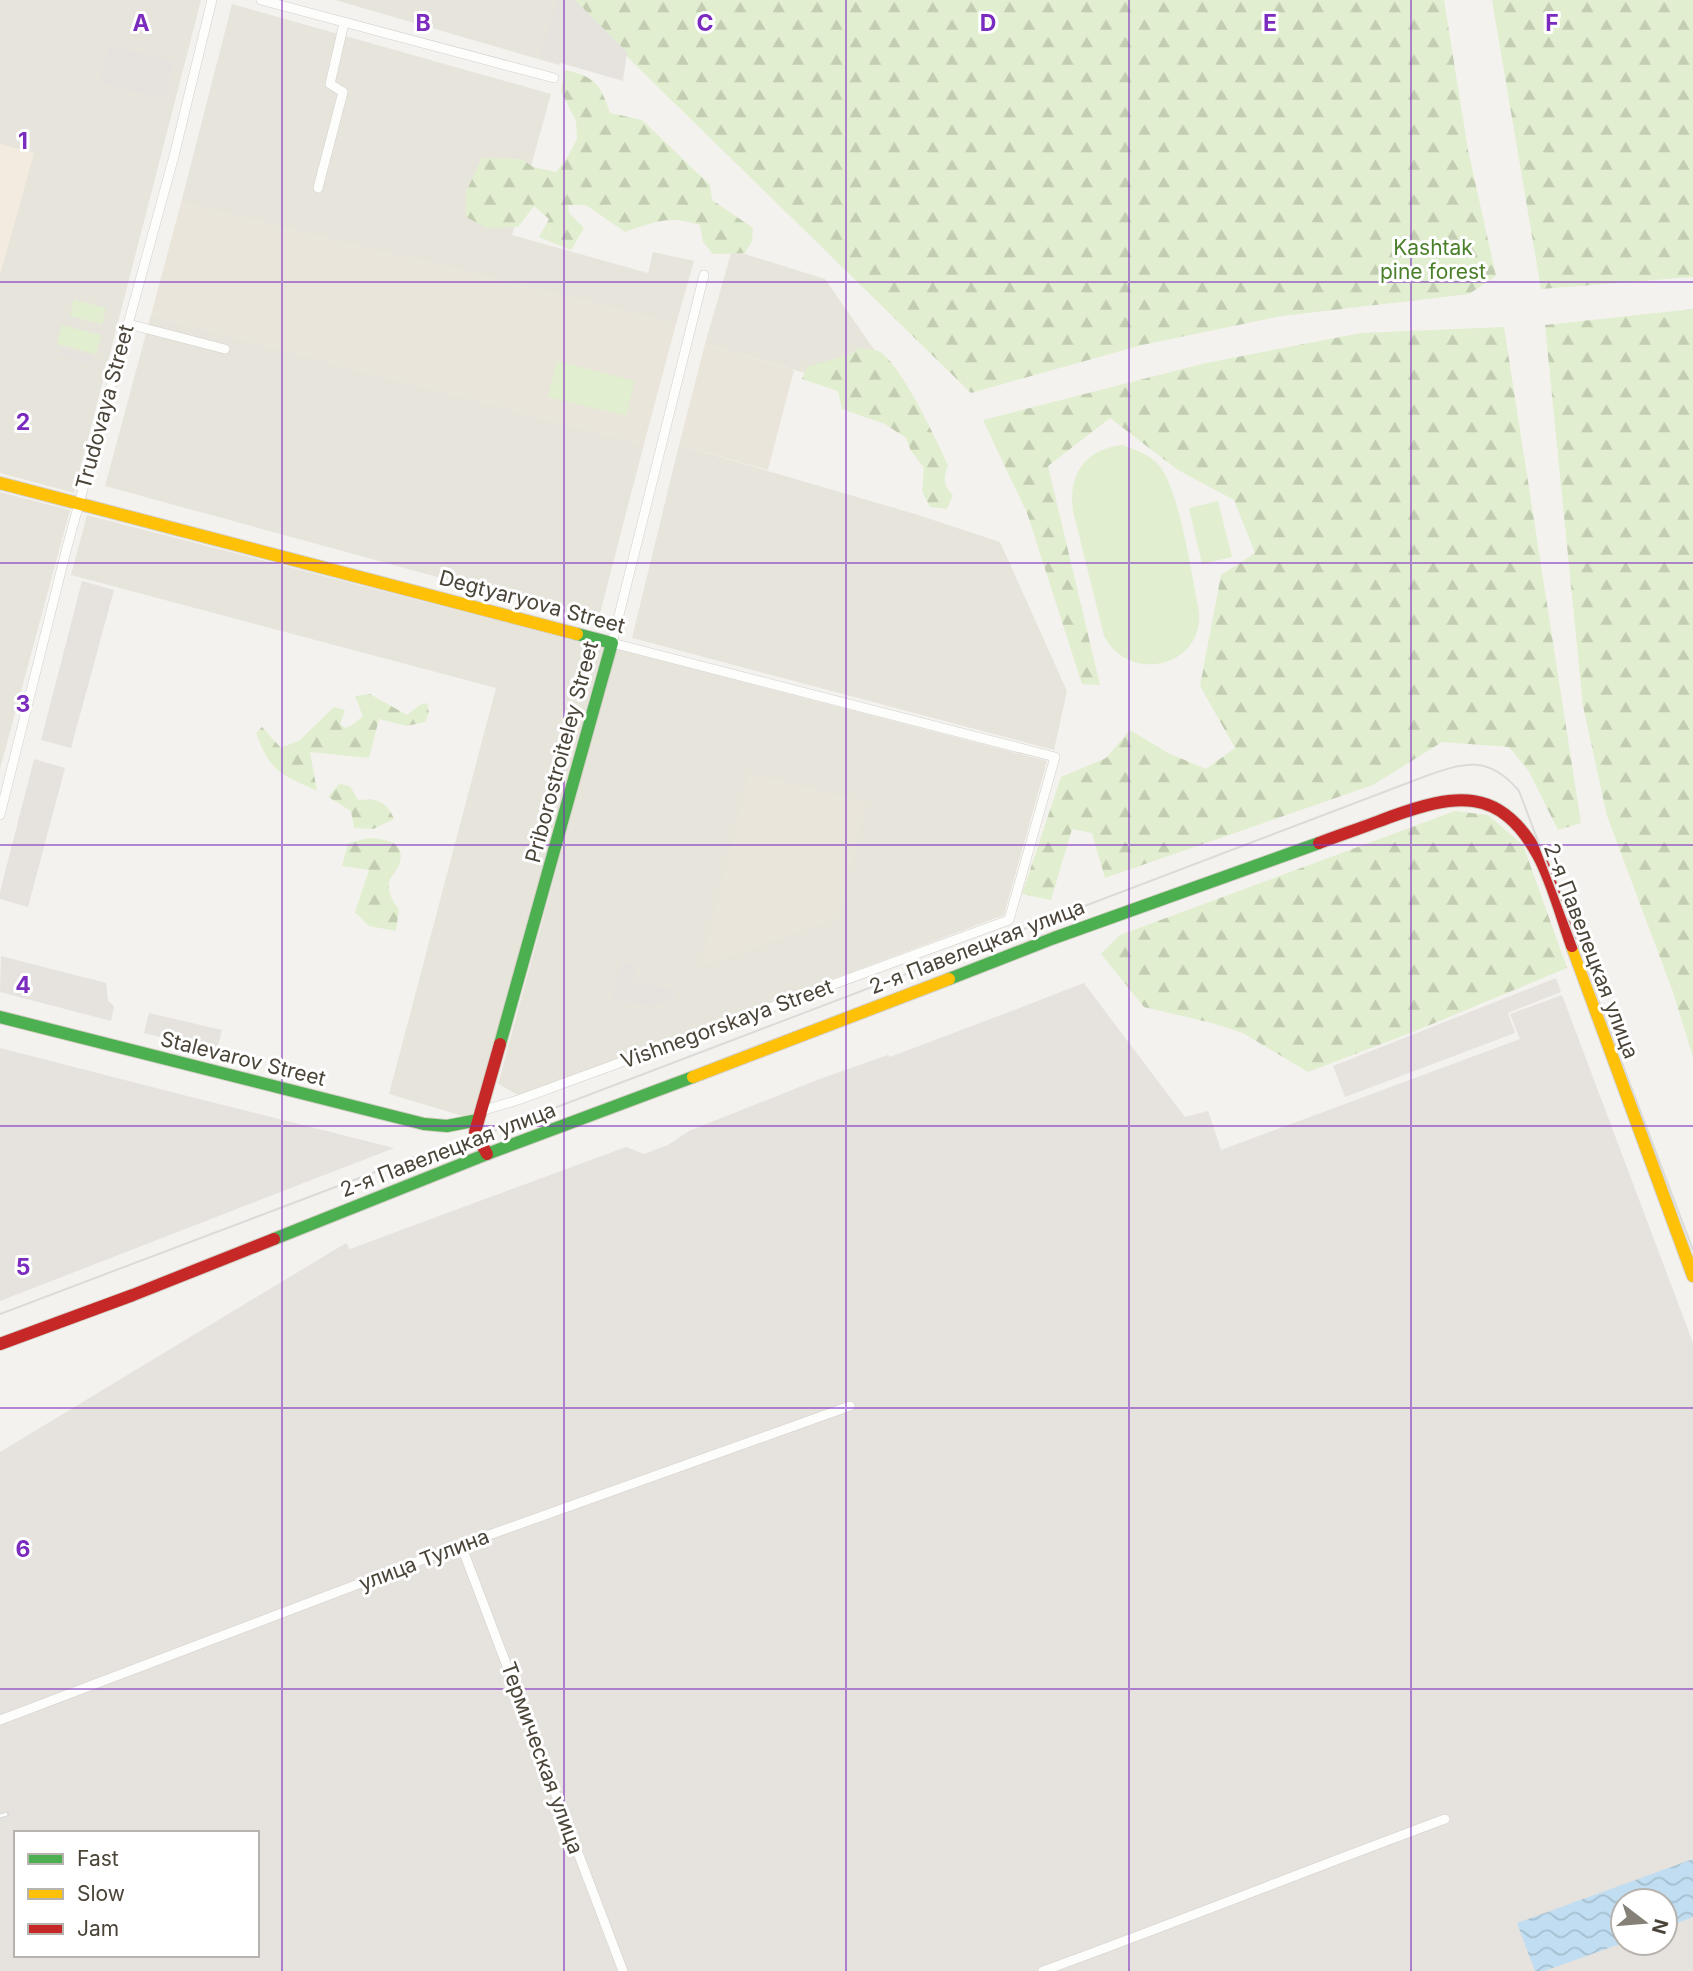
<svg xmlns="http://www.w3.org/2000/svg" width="1693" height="1971" font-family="Inter,sans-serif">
  <defs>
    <pattern id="forest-firs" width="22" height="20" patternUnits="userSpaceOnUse" patternTransform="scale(1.75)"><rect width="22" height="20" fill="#e1eecf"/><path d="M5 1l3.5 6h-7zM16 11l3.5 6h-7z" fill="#c3cdb2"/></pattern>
    <pattern id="water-waves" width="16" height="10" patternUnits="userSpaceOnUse" patternTransform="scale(1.75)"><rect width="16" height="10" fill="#c0ddf1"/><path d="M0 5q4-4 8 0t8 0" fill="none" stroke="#a6bfcf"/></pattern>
  </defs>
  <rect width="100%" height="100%" fill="#f4f2ee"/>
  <g fill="#e7e4dc" fill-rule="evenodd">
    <path d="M0,0h201l-127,493 -74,-20z"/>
    <path d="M335,0h229l17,19 -22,46z"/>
    <path d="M232,4l319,90 -39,141 136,38 5,-21 41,9 -18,63 -495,-121z"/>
    <path d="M732,250l93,29 87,125 -207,-60z"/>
    <path d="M151,315l493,129 -46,177 -493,-135z"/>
    <path d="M679,445l236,69 85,28 67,149 -13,59 -422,-112z"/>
    <path d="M0,492l70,18 -70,259z"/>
    <path d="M87,515l516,133 -130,471 -84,-25 107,-406 -425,-113z"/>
    <path d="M616,649l431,112 -43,154 -471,176 -15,4 -20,-11zM749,774l116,29 -28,116z"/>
  </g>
  <path fill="#f3ebdf" d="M0,144l34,9 -33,119h-1z"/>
  <g fill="#e6e2de" fill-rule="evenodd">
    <path d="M1562,995l131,348v628h-1693v-519l346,-209 4,6 276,-102 18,7 24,-9 21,-14 128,-51 71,-25 2,2 103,-39 29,66 107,-41 56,74 23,-6 13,39 299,-111 -10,-25zM16,1833h241v122h-241zM1623,1901h42v42h-42z"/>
    <path d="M0,1048l195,50 199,50 -394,153z"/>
  </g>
  <g fill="#eae5da">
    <path d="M181,203l495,121 -32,120 -493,-129z"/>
    <path d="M705,344l89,26 -26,100 -89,-25z"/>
    <path d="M749,774l117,29 -29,116 -136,47z"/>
  </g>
  <g fill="#e1eecf">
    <path d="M74,300l32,8 -4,16 -32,-8z"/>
    <path d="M62,325l39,10 -5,19 -39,-10z"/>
    <path d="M557,361l78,20 -9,35 -78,-19z"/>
    <path d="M1123,445c12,5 25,9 34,18 22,21 35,115 42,148 5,57 -70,73 -95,25l-31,-125c-5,-37 12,-62 50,-66z"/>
    <path d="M1218,501l14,56 -30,7 -13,-56z"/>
  </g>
  <g fill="url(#forest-firs)">
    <path d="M569,0h875l24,150 28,126 -27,18 -187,22 -140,29 -171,48z"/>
    <path d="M1492,0h201v277l-152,12z"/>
    <path d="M565,70c31,7 35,14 45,43l32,7 68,65 2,15 41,28 -1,13 -7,12 -32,1 -10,-12 -3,-17c-33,-10 -43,-4 -75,7l-39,-27h-18l1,8 15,15 -13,22 -32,-13 10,-18 -15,-13 -16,21 -31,1 -21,-11v-25l16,-34 40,1 11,8 23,5 11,-14 10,-19 -1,-18 -15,-30z"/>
    <path d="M1693,309v748l-20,-65 -66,-176 -24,-110 -38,-381z"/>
    <path d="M1504,327l77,496 -23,7 -30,-60 -19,-23 -67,-5 -69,43 -268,93 -13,-45 -20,-4 -21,71 -29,-6 39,-117 45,-19 24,-28 38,23 38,16 29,-21 -35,-62 21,-111 34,-22 -21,-53 -56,-30 -68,-52 -62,48 52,219 -18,-1 -55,-171 -44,-93 223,-57 155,-30z"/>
    <path d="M859,348c6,1 16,1 21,4 22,14 56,87 68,113 -5,14 -5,20 5,30l-6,14 -17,-2 -8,-16 2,-23 -13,-17 -5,-13 -21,-14 -43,-15 -4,-18 -36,-12 5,-12 43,-13z"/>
    <path d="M370,694l37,21 13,-10 7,-2 2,10 -4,9 -19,4 -27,-7 -10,39 -59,-6 7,39c-38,-18 -46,-18 -61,-58l6,-6 19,21 19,-8 34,-33 11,3 -5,14 5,4 6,-2 12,-10 -8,-20z"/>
    <path d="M339,784l11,2 8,14c18,-2 29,1 36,19l-21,10 -19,-1 -3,-17 -23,-14z"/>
    <path d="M1455,811l33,4 35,30 44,123 -154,64 -105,40 -65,-39 -31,-10 -68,-16 -43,-53 19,-19z"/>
    <path d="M369,838c15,1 36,3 31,24 -1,7 -9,13 -11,20 -2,9 4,21 10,27l-3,22 -27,-5 -14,-14 14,-42 -27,-4 6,-23z"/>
  </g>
  <g fill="#e6e3df">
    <path d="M558,0h17l52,52 -4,29 -83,-24z"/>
    <path d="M109,45l65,16 -9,38 -66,-16z"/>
    <path d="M60,347l33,10 -2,7 -33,-9z"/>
    <path d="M82,581l32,9 -43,158 -30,-8z"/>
    <path d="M34,759l31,9 -37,139 -28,-8v-7z"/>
    <path d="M1,956l105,27 2,18 6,5 -3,15 -111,-29z"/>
    <path d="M621,961l15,4 -3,17 44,9 -2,6 -22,9 -41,-7z"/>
    <path d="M1556,978l5,14 -53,21 7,20 -170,64 -12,-31z"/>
    <path d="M1084,983l45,60 -108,42 -28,-67z"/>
    <path d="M149,1013l73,17 -5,20 -73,-17z"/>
  </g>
  <path fill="url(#water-waves)" d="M1693,1859v58l-28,11v-27h-42v42l-79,28h-9l-18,-48z"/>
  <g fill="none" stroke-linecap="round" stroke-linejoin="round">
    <g stroke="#d2d0cb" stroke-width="10">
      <g id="street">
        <path d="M261,0l293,78"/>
        <path d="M318,188l25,-96 -13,-8 14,-61"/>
        <path d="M128,324l97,25"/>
        <path d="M0,815l66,-264 108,-395 38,-156"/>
        <path d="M481,1111l37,-11 491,-180 46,-163 -443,-114 92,-368"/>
        <path d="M461,1545l162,426"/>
        <path d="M0,1720l461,-175 389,-139"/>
        <path d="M1043,1971c135,-49 267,-102 402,-152"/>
      </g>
    </g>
    <g stroke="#d3cfc5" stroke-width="14">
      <g id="fast">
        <path d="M949,979l105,-41 265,-95"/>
        <path d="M0,1017l424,107 23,2 31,-6"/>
        <path d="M500,1044l112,-401 -35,-9"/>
        <path d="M274,1239l213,-85 206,-77"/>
      </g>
    </g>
    <g stroke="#d3cfc5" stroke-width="14">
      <g id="slow">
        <path d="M0,483l577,151"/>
        <path d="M1572,946l121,330"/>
        <path d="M693,1077l256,-98"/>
      </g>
    </g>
    <g stroke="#d3cfc5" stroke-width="14">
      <g id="jam">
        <path d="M1319,843c24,-9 48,-17 71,-26 64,-23 110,-32 148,38 14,25 24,63 34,91"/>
        <path d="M487,1154l-12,-22 25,-88"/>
        <path d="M0,1344l133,-49 141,-56"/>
      </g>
    </g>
    <use href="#street" stroke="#fdfdfc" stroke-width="9"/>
    <use href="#fast" stroke="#4caf50" stroke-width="12"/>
    <use href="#slow" stroke="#ffc107" stroke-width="12"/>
    <use href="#jam" stroke="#c62828" stroke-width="12"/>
    <path stroke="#dbdbda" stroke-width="2" d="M0,1314l420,-159 58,-18 948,-361c39,-14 63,-21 93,15l174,459"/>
    <g stroke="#dbdbda" stroke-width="5">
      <path id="rail" d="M0,1816l7,-2"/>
    </g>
    <use href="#rail" stroke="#fff" stroke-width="2.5" stroke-dasharray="8" stroke-linecap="butt"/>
  </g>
  <path fill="none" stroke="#7b2cbf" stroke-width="2" stroke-opacity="0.55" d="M282,0v1971M564,0v1971M846,0v1971M1129,0v1971M1411,0v1971M0,282h1693M0,563h1693M0,845h1693M0,1126h1693M0,1408h1693M0,1689h1693"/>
  <g text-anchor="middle" stroke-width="6" stroke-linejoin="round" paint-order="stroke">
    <g font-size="21" fill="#4a7f2a" stroke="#fff">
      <text x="1433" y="255">Kashtak<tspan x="1433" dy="24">pine forest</tspan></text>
    </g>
    <g font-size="21" fill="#4b4439" stroke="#fff">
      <text transform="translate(105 407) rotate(-75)" y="7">Trudovaya Street</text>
      <text transform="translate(532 602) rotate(15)" y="7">Degtyaryova Street</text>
      <text transform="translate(562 752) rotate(-75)" y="7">Priborostroiteley Street</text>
      <text transform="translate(977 947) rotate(-21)" y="7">2-я Павелецкая улица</text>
      <text transform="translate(1591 951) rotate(69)" y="7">2-я Павелецкая улица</text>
      <text transform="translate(727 1024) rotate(-20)" y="7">Vishnegorskaya Street</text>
      <text transform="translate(243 1059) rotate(14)" y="7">Stalevarov Street</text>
      <text transform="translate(448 1150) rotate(-21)" y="7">2-я Павелецкая улица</text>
      <text transform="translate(424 1560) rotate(-21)" y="7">улица Тулина</text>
      <text transform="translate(542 1758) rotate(70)" y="7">Термическая улица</text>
    </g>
  </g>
  <g font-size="23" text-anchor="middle" font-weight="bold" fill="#7b2cbf" stroke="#fff" stroke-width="6" stroke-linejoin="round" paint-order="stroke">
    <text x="141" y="31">A</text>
    <text x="423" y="31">B</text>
    <text x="705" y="31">C</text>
    <text x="988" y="31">D</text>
    <text x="1270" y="31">E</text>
    <text x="1552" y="31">F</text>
    <text x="23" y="149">1</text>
    <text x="23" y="430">2</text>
    <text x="23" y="712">3</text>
    <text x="23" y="993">4</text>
    <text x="23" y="1275">5</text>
    <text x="23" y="1557">6</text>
  </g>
  <rect x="14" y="1831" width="245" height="126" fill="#ffffff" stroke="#b7b4b0" stroke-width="2"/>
  <rect x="28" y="1854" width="35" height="10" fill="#4caf50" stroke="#b7b4b0" stroke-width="2"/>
  <text x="77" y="1866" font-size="21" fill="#4b4439">Fast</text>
  <rect x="28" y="1889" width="35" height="10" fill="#ffc107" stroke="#b7b4b0" stroke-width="2"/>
  <text x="77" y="1901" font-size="21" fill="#4b4439">Slow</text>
  <rect x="28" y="1924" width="35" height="10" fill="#c62828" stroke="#b7b4b0" stroke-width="2"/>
  <text x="77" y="1936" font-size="21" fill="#4b4439">Jam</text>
  <g transform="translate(1644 1922) rotate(106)"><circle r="33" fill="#ffffff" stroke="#b7b4b0" stroke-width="2"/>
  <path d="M0-5L12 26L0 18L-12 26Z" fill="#868178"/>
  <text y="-10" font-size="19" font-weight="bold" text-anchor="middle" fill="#4b4439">N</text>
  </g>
</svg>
